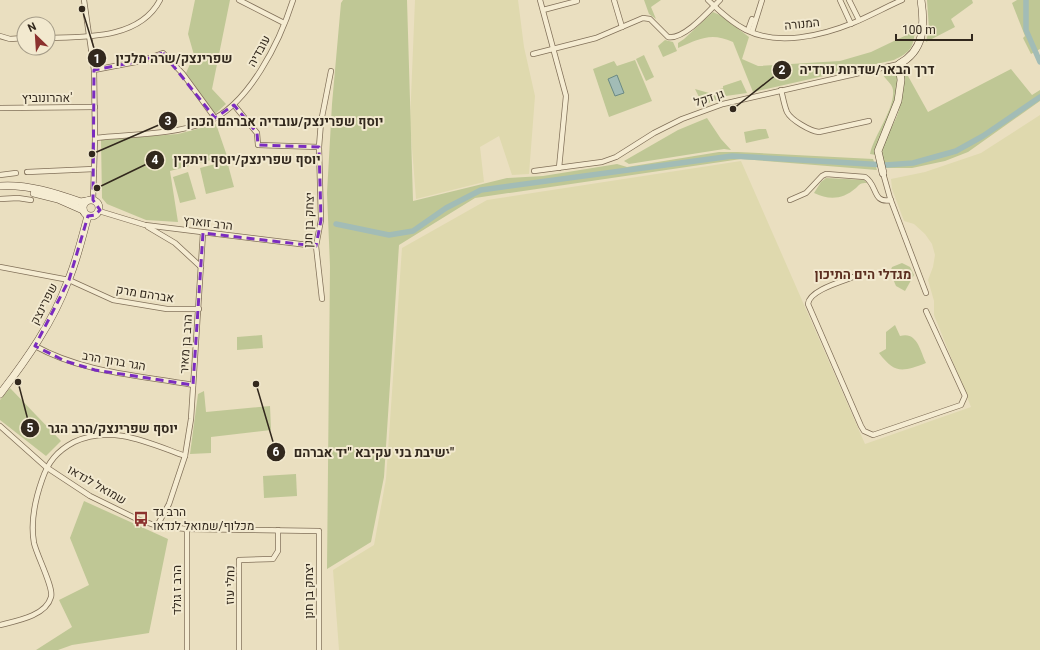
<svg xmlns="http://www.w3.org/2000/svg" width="1040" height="650" font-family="Georgia,Heebo,serif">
  <rect width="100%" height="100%" fill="#eadfc0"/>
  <g fill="#dfd9ae">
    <path d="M415,0h103l6,47 11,49 -6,78 -17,1 -13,-39 -19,11 4,35 -68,17 -6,-77z"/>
    <path d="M1040,115v535h-701l-6,-80 41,-25 12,-66 16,-231 85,-48 254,-39 124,283 106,-37 -37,-92v-14l-6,-21 5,-13 2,-12 -3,-11 -7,-10 -11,-10 -10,-3 -12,-32 -1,-10 34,-7 56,-19z"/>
  </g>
  <g fill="#bfc795">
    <path d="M195,0h35l-18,89 14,15 -11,10 -29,-41 8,-18 -6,-21z"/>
    <path d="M343,0h64l6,201 94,-23 36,-2 74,-12 10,3 92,-15h19l135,7 4,11 -136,-11 -266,39 -76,47 -15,232 -13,65 -44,27 3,-303 -3,-73 5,-89 9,-101z"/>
    <path d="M644,0h17l-10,7 5,12 -7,-5z"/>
    <path d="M927,0h45l1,3 -22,16 4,8 -29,15 3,-13z"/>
    <path d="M1017,0h23v49l-9,5 -8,-16 2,-2 -13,-33z"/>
    <path d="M713,12l7,3 29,22 -7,22 16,7 82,-5 31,-9 44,-21c-2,18 -5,21 -21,29l-141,32 -20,-50c-23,-10 -33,-3 -55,6v-5l6,-4z"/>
    <path d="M665,40l8,2 4,9 -14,6 -5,-11z"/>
    <path d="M644,55l10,22 -8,4 -10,-22z"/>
    <path d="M635,60l17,41 -43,16 -16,-48 21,-8 3,5z"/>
    <path d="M903,67l25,45 83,-43 21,26 8,-5v11l-72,51 -23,9 -33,7h-27c-10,-23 8,-37 14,-58 4,-14 5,-28 4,-43z"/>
    <path d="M891,70l8,6c1,28 -19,51 -23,79l-6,-1c4,-19 25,-45 23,-64 -1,-8 -9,-10 -11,-18z"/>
    <path d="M741,80l6,13 -21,3 -23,9 -8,-16 21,6 6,-3 -2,-3 3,-1v-2z"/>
    <path d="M707,118l14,21 10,11 -7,-1 -95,15 -5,-3 54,-31z"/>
    <path d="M216,124l11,32 -57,15 8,51 -32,-2 -39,-16 -5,-6 -1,-58 77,-6z"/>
    <path d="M759,129h7l3,9 -23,5 -2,-11z"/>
    <path d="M227,161l7,26 -28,7 -6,-26z"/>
    <path d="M188,172l8,27 -16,4 -7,-26z"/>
    <path d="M826,178l38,2 3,3c-7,0 -7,1 -11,5 -14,12 -27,12 -42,5l7,-11z"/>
    <path d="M902,263l8,4 4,8 -9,16 -9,-5 -6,-14 2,-5z"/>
    <path d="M895,325l5,11c17,-5 20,14 26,27 -24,9 -31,11 -47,-10l7,-4v-17z"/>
    <path d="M262,335l1,13 -26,2v-13z"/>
    <path d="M10,388l51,53 -15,15 -46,-36v-20z"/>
    <path d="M204,391l2,21 64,-6 1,24 -60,7v16l-21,1 8,-60z"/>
    <path d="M296,474l1,22 -33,2 -1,-22z"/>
    <path d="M84,501l84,38 -19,94 -77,12 -14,5h-22l36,-23 -13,-27 30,-15 -19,-47z"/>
  </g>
  <path fill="#a2bcb6" stroke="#6b8983" d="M617,75l7,18 -9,3 -7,-17z"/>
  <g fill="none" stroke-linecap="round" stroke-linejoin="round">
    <g stroke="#a2bcb6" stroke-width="5.5">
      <path d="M1026,0v30l14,32"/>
      <path d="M336,224l53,11 24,-4 33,-23 35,-18 251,-34 154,9 27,-2 43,-12 27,-15 57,-39"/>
    </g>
    <g stroke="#817059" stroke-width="6">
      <g id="street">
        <path d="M84,0l10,70 1,68 -2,62"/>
        <path d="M239,0l45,23"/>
        <path d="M540,0l26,96 -7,72"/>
        <path d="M614,0l8,27"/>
        <path d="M708,0c11,11 24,23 38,30 32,16 75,6 107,-7 17,-7 33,-16 49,-23"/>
        <path d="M840,0l11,24"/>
        <path d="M849,0l10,20"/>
        <path d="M543,10l34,-9"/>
        <path d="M748,30l4,-11"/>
        <path d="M752,32l10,-32"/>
        <path d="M0,36l10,3 14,-1"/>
        <path d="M48,38c38,-1 92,1 112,-38"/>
        <path d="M533,54l63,-16 47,-20 7,1 18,18c16,3 41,-26 52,-37"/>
        <path d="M94,70l47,-9 22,-8 20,21 32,44"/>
        <path d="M781,90c2,7 3,15 6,22 4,8 23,19 32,20l50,-11"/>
        <path d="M234,105l23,28 1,12 61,2"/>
        <path d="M0,108l95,-1"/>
        <path d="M95,138c37,-4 78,-3 112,-16 42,-17 73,-81 86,-122"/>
        <path d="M534,171l68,-9 14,-5 38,-24 28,-14 41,-15 176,-40"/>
        <path d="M27,172l67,-3"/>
        <path d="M883,173l7,25 36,95"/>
        <path d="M0,175l16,-2"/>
        <path d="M0,199l18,-1 13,2"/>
        <path d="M790,200l16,-7 16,-17 4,-2 39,3c13,8 7,27 26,23"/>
        <path d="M99,211l46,14 171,21"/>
        <path d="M148,227l27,16 26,24"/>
        <path d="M0,267l69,13 44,20 54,9h32"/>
        <path d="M856,276c-12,5 -47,14 -48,28l53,122 3,5 9,4 88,-30 4,-9 -39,-85"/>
        <path d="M322,299l-6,-53 5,-26 -2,-73 2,-25 10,-51"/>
        <path d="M35,346c49,27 103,29 158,39"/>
        <path d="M0,426l46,41 44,29 47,23 20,7 30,3 132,2v119"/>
        <path d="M157,526l12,-22 16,-48 6,-37 12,-186"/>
        <path d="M187,529v121"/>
        <path d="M0,625c16,-4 46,-9 51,-28 3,-9 -14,-41 -17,-54 -4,-22 1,-43 8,-63 6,-18 15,-29 32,-38 38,-18 75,1 111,14"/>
        <path d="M239,650v-90l34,-1 5,-8v-21"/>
      </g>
    </g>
    <g stroke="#63513d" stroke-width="8">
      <g id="secondary">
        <path d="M883,173l-5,-22 20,-50 3,-21 -2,-16c25,-13 26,-38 22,-64"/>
        <path d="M0,186c28,-2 55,7 81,16l5,-1"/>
        <path d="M34,193l24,6 25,11"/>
        <circle cx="91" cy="208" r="8"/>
        <path d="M0,394c27,-35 53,-72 68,-113 9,-21 14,-44 20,-65"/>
      </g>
    </g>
    <use href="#street" stroke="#f5ecd2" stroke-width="4.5"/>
    <use href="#secondary" stroke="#f5ecd2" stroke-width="7"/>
  </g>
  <path fill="none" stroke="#7b2cbf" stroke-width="3" stroke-dasharray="8 5" stroke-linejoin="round" d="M163,53l52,65 19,-13 23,28 1,12 61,2 2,73 -5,26 -113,-13 -10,152 -98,-15 -30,-9 -30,-15 34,-66 19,-64 7,-1 5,-5 -7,-10 1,-130 47,-9z"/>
  <defs>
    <g id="bus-bare" transform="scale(1.2)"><path d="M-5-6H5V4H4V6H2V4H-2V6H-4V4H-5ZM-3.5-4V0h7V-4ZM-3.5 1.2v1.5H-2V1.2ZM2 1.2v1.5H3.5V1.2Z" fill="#8b312e" stroke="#f2e9cf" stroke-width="2.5" paint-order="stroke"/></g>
  </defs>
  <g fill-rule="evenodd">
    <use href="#bus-bare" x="141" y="519"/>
  </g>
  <g text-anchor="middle" stroke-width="4" stroke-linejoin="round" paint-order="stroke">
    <g font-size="12" fill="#32281d" stroke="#f2e9cf">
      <text transform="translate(802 24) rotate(-6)" y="4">המנורה</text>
      <text transform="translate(259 51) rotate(-61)" y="4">עובדיה</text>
      <text x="47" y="102">אהרונוביץ'</text>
      <text transform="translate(709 98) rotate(-18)" y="4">גן דקל</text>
      <text transform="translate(309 220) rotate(-88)" y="4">יצחק בן חנן</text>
      <text transform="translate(208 223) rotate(7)" y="4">הרב זוארץ</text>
      <text transform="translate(145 294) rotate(9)" y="4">אברהם מרק</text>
      <text transform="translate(44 304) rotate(-63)" y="4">שפרינצק</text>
      <text transform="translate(186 344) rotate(-86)" y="4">הרב בן מאיר</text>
      <text transform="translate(114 361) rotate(10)" y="4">הגר ברוך הרב</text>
      <text transform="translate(97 485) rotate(30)" y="4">שמואל לנדאו</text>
      <text transform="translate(230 585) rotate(-89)" y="4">נחלי עוז</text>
      <text transform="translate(177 590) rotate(-90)" y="4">הרב ז גולד</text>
      <text transform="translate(309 591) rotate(-90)" y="4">יצחק בן חנן</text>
    </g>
    <g font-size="12" fill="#32281d" stroke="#f2e9cf" text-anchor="start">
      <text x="153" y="516">הרב גד<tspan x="153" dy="14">מכלוף/שמואל לנדאו</tspan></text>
    </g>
    <g font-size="13" font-weight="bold" fill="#5b2e1f" stroke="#f2e9cf">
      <text x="863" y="279">מגדלי הים התיכון</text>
    </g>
  </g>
  <path fill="none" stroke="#32281d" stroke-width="1.5" d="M82 9L97 58M733 109L782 70M92 154L168 121M97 188L155 160M18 382L30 428M256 384L276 452"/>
  <g fill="#32281d" stroke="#f2e9cf" stroke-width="1.5">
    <circle cx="82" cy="9" r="4"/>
    <circle cx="733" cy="109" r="4"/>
    <circle cx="92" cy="154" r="4"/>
    <circle cx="97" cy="188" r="4"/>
    <circle cx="18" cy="382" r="4"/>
    <circle cx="256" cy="384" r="4"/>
    <circle cx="97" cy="58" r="10"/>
    <circle cx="782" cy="70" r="10"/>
    <circle cx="168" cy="121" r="10"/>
    <circle cx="155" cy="160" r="10"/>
    <circle cx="30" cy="428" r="10"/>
    <circle cx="276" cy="452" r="10"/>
  </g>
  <g font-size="12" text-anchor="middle" font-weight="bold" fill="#fff">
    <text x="97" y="63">1</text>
    <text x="782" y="74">2</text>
    <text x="168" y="125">3</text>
    <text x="155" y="164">4</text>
    <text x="30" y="432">5</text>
    <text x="276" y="456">6</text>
  </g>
  <g font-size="13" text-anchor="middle" font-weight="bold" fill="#32281d" stroke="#f2e9cf" stroke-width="4" stroke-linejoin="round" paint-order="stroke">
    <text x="174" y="63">שפרינצק/שרה מלכין</text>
    <text x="867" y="74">דרך הבאר/שדרות נורדיה</text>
    <text x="285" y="126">יוסף שפרינצק/עובדיה אברהם הכהן</text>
    <text x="247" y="164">יוסף שפרינצק/יוסף ויתקין</text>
    <text x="113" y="433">יוסף שפרינצק/הרב הגר</text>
    <text x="374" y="457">ישיבת בני עקיבא "יד אברהם"</text>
  </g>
  <g transform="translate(36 36) rotate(335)"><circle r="19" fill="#f2e9cf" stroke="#a59c88"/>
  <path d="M0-3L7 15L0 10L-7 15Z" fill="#8b312e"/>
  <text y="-6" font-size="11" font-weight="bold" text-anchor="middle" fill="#32281d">N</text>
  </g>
  <path d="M896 34v6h76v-6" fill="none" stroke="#32281d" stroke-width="2"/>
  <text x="902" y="34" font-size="12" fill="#32281d" stroke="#f2e9cf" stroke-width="3" paint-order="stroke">100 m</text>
</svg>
